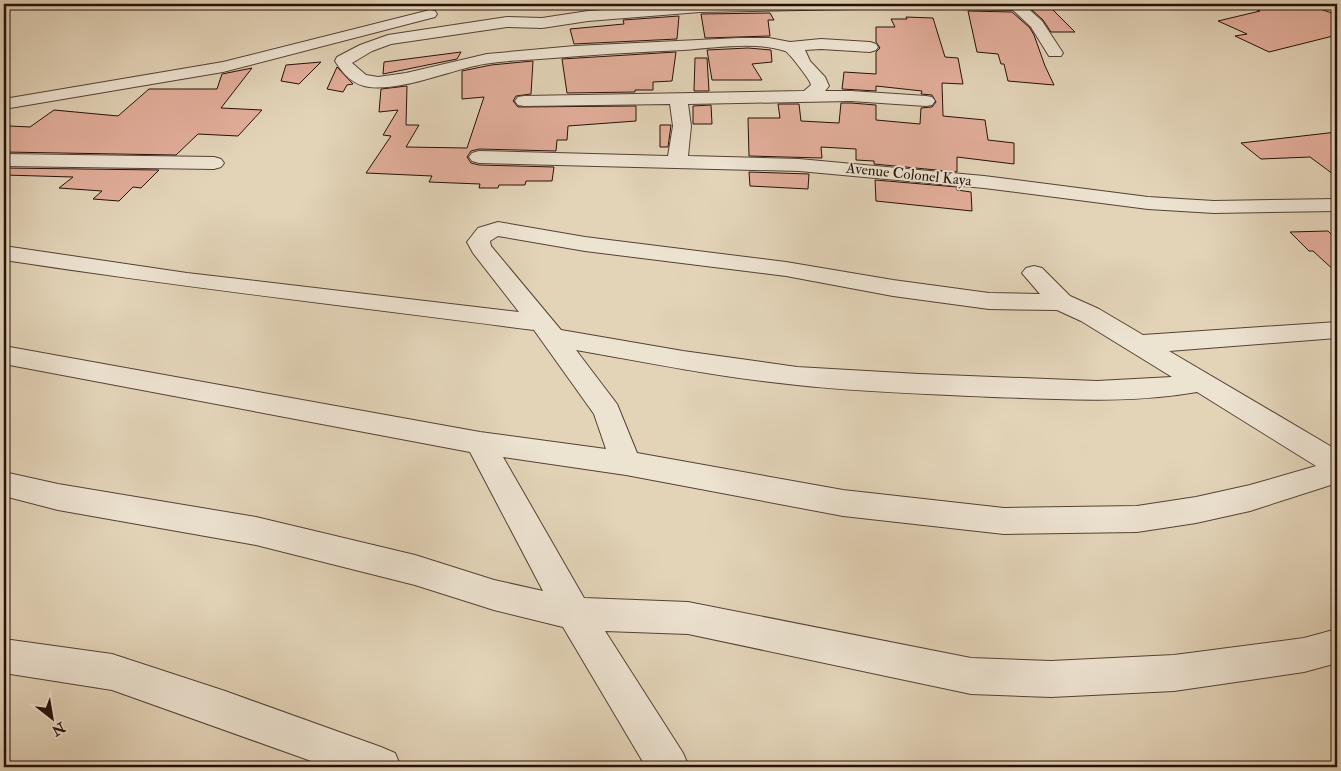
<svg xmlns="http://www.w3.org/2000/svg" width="1341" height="771" font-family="'IM FELL Double Pica',serif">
  <rect width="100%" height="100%" fill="#e3d4b8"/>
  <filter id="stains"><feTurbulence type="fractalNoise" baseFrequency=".004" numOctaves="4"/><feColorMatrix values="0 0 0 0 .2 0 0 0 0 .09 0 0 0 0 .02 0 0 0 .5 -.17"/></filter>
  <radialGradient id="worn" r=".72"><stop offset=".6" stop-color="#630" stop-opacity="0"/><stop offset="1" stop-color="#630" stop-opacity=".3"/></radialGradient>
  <g fill="#e3ae9b" stroke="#261009">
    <path d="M1242,4h65l30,11v20l-68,17 -34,-16 12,-2 -29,-13 42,-10z"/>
    <path d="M1050,7l25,25h-24l-8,-12 -13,-12z"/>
    <path d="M968,11l44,1 18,16 4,7 11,31 9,19 -46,-4 -4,-17h-3l-3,-10 -21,-2z"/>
    <path d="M770,13l4,7h-6l2,16 -65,2 -4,-24z"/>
    <path d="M679,16l-2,23 -103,5 -4,-15 54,-5 -1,-4z"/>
    <path d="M906,17l27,1 12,39 13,1 5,26 -21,-1 1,33 42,4 3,20 26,3v21l-57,-7v15l-83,-8v-3l-18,-1v-11l-35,-2 1,11 -73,-2 -1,-38h32l-2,-14h21l2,17 38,2 2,-20h10l25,2v15l44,4 1,-16 11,-1 4,-5 -4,-7 -11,-1 1,-3 -46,-5v5l-34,-2 2,-17 32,2v-22l4,-4 -4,-6v-15h19l-4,-8h16z"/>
    <path d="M748,48l23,2 1,12 -20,2 10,16h-50l-5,-30z"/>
    <path d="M461,52l-4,7 -74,15 1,-12z"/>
    <path d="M676,52l-4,29 -19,1v8h-18v2l-68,1 -5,-34z"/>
    <path d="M695,58h12l2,33h-15z"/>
    <path d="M533,61l-2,33 -15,2 -3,5 5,6 118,-1v15l-68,5 -1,14h-10l-1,11 -77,-2 -8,2 -4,6 4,6 8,2 75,2 -2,14h-26l-1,4h-26l-1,3h-19l1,-4 -51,-2 3,-6 -66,-3 25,-37 -8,-1 15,-25 -19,2 2,-23 26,-3 -1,39h13l-13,22 61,1 17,-51 -22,2v-28l29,-6z"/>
    <path d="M321,62l-22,22 -18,-3 5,-16z"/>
    <path d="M337,67l16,17 -6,1 -4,7 -16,-3z"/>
    <path d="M252,68l-31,40 41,2 -24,26 -40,-2 -22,21 -172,-3v-22l6,-4 20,1 24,-17 64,6 31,-27h68l5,-15z"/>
    <path d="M711,105l1,19h-19v-18z"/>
    <path d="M660,125h11l-3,22h-8z"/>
    <path d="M1337,132v45l-27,-20 -49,2 -20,-16z"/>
    <path d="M4,168l155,2 -18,18 -8,-1 -14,14 -26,-2 9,-8 -43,-3 14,-11 -69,-2z"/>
    <path d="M749,172l60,2 -1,15 -58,-3z"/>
    <path d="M875,180l82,7v3l14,2 1,19 -96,-10z"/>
    <path d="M1328,231l9,9v33l-24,-22h-4l-19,-19z"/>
  </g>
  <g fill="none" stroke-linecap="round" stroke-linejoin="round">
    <g stroke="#554135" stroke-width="2">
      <g id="minor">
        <path d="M697,4h326l19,17 21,32 -2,3h-12l-18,-29 -18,-17 -108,-2 -205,4 -112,9 -46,7 -35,-1 -116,17 -19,7 -20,12 14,12 12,2 28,-4 81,-19 88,-8 164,-8h30l21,4 31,-3 49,3 6,2 2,3 -2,3 -6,2 -49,-3 -16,1 5,11 15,16 4,9 -4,5h26l75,5 6,1 3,4 -3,4 -6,1 -75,-5 -163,3 3,22 -3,30 111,3 185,17 164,21 66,4 123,-2v12l-123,2 -66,-4 -164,-21 -185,-17 -320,-8 -7,-2 -3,-4 3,-4 7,-2 189,5 5,-30 -3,-22 -146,2 -6,-1 -3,-4 3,-4 6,-1 280,-5 7,-6 -1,-3c-2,-4 -21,-30 -25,-31 -28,-10 -72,-3 -102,-1 -47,2 -95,5 -143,9 -19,1 -38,2 -56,5 -34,6 -81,27 -115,23 -16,-2 -26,-13 -34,-26l2,-4 23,-12 28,-10 119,-18 35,1 46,-7z"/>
        <path d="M430,10l5,1 2,3 -2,3 -212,55 -219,37v-10l219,-37z"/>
        <path d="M4,154l210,3 7,2 3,4 -3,4 -7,2 -210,-3z"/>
        <path d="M498,222l87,15 201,25 107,18 96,13 51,1 -18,-21 4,-5 8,-2 8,2 28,28 29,13 44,26 194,-13v16l-168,13 168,99v33l-87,28 -54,12 -59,9 -133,2 -161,-18 -217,-41 -123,-18 81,141 104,4 283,56 80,3 123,-6 130,-17 33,-9v34l-33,9 -130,19 -123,6 -80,-3 -283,-60 -83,-3 78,122 6,14h-43l-83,-140 -69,-17 -79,-25 -159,-40 -198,-35 -54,-14v-24l54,12 198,33 159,38 79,25 49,11 -73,-139 -466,-88v-18l476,86 126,17 -12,-35 -60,-84c-177,-23 -354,-43 -530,-70v-14l183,27 332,39 -46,-59 -6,-11 11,-14zM498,236l87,15 201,25 107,20 96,13 68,1 24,11 91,56 -75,4 -178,-7 -122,-7 -114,-16 -122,-21 -70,-84 -1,-5zM576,350c74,13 147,28 221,35 65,7 131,9 196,12 69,2 136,7 204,-5l119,74 -66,19 -54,12 -59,9 -133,2 -161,-18 -206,-37 -20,-49z"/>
        <path d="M4,639l108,15 113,37 156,56 14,6 6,14h-73l-216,-77 -108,-17z"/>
      </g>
    </g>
    <use href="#minor" fill="#ede3d1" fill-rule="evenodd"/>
  </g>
  <g text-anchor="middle" stroke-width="4" stroke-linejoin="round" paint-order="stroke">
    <g font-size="15" fill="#261009" stroke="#ede3d1">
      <text transform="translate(909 174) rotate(6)" y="5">Avenue Colonel Kaya</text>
    </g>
  </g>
  <rect width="1341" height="771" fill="none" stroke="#e3d4b8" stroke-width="20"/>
  <rect x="5" y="5" width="1331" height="761" fill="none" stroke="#261009" stroke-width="2.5"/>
  <rect x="10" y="10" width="1321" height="751" fill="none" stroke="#261009"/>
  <g transform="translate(52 718) rotate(149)" stroke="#ede3d1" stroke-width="4" paint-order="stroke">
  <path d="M0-4L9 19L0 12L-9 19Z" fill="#261009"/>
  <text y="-8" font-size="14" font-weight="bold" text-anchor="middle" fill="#261009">N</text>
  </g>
  <rect width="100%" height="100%" filter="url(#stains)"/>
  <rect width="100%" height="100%" fill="url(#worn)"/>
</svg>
